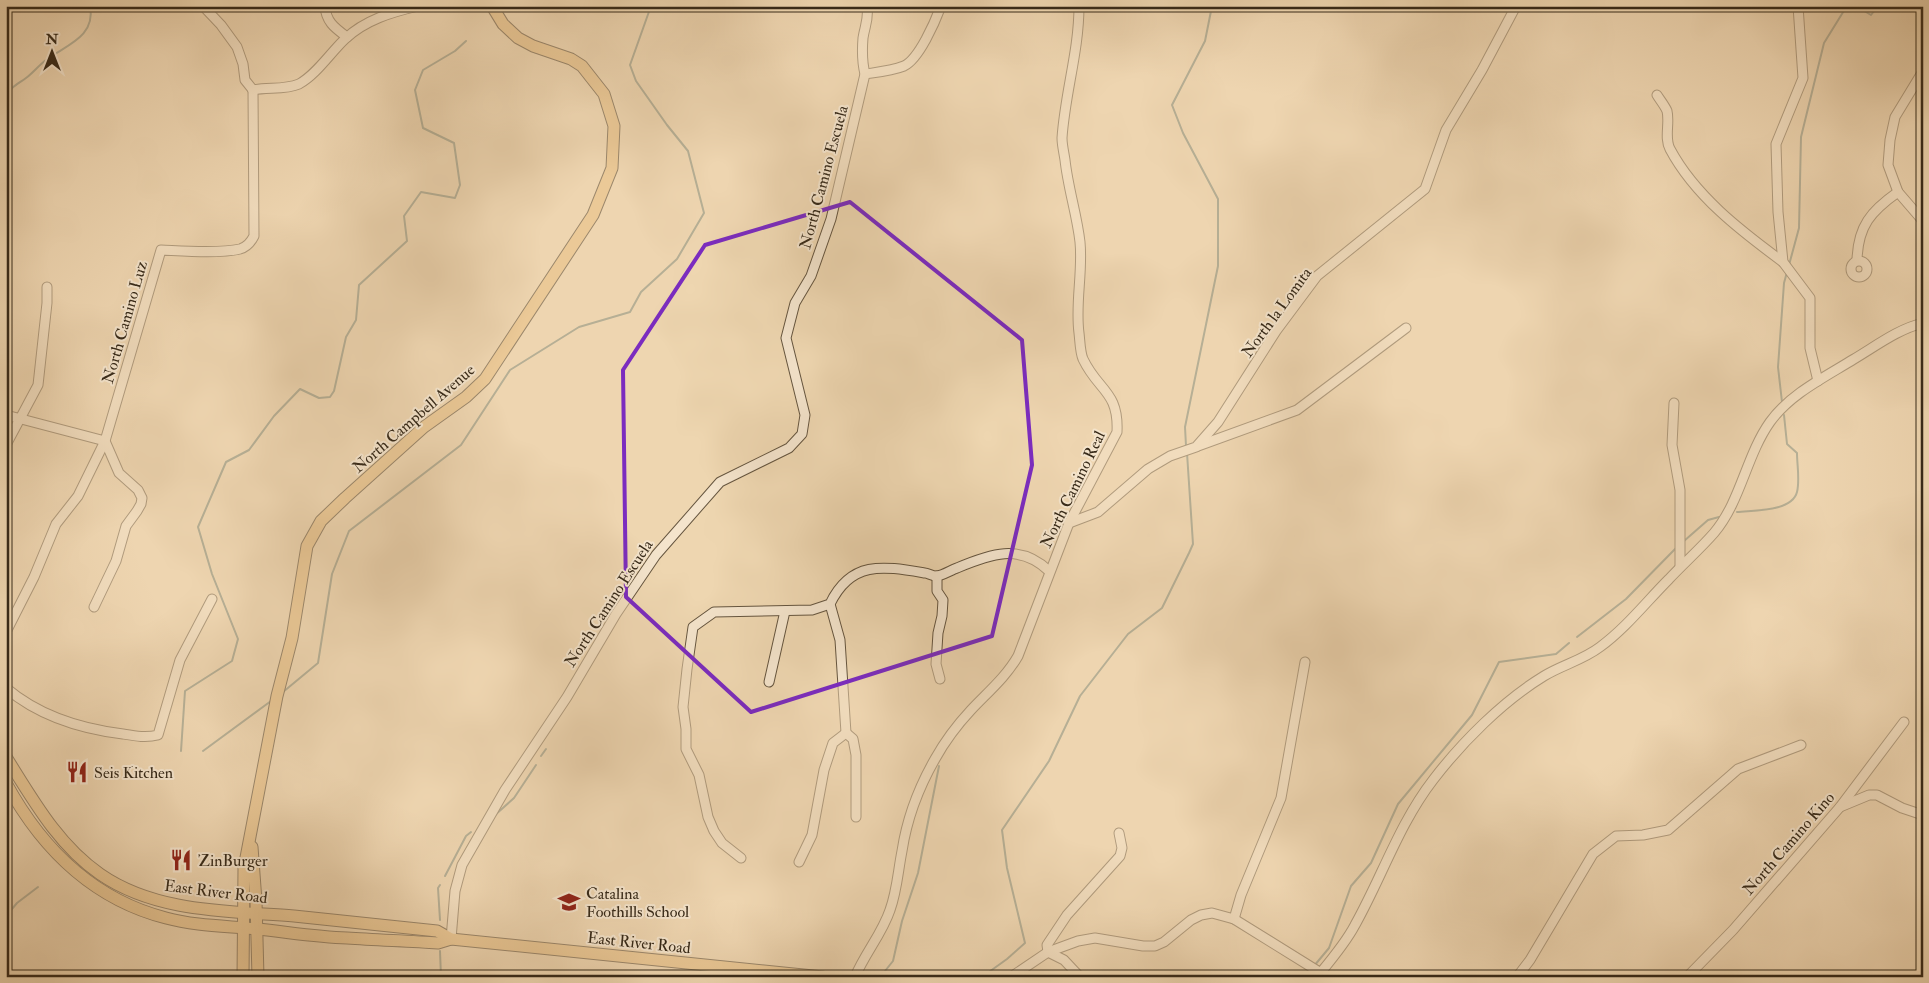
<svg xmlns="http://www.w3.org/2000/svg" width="1929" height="983" font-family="'IM FELL Double Pica',serif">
  <rect width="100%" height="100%" fill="#eed6b0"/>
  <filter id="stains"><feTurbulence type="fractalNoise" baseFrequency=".004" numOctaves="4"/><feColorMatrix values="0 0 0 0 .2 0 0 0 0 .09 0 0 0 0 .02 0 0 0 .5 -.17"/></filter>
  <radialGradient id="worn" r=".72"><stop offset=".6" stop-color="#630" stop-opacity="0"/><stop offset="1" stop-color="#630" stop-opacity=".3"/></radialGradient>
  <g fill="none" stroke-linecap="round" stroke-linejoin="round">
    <g stroke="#728073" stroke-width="2">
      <path d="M6,97c4,-10 12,-13 20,-19 7,-5 13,-13 20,-18 20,-15 50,-23 44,-54"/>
      <path d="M1789,265l10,-37 2,-91 23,-94 21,-34h16l10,6 7,-9"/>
      <path d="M1782,402l-4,-35 6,-84 3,-11"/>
      <path d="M1186,446l-1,-19 33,-161v-67l-35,-66 -11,-28 33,-64 7,-35"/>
      <path d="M1737,512c16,-2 55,0 60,-20 3,-12 0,-27 0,-39l-10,-9 -3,-29"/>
      <path d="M1684,541l24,-21 11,-3"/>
      <path d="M1577,637l49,-38 51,-52"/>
      <path d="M283,692l35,-29 14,-89 17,-43 112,-86 49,-75 69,-43 51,-15 11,-20 36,-33 27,-46 -16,-62 -21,-26 -31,-44 -6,-16 21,-59"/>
      <path d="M181,751l4,-60 47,-30 6,-22 -26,-65 -14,-47 28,-65 23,-12 25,-34 26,-27 19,9 11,-1 4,-6 12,-54 10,-17 3,-35 48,-44 -3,-25 17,-24 34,6 5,-13 -6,-42 -31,-15 -8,-38 8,-20 32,-19 11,-10"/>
      <path d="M203,751l68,-50"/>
      <path d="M541,756l5,-7"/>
      <path d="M495,815l19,-17 22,-33"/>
      <path d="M445,876l21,-40 5,-4"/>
      <path d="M6,916l11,-13 21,-16"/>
      <path d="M440,920l-2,-32 2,-3"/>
      <path d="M440,951l1,26"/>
      <path d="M1314,966l15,-18 22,-62 20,-23 27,-59 74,-89 27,-53 57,-8 13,-11"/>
      <path d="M885,971l8,-10 9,-40 16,-48 21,-107"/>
      <path d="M982,977l25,-18 18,-16 -18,-75 -5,-38 47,-69 31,-65 48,-62 34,-26 27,-55 4,-9 -6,-91"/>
      <path d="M1304,977l7,-8"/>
    </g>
    <g stroke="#65553f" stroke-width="11">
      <g id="minor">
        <path d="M203,6l18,19 16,22 6,17 2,16 8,10"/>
        <path d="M325,6c1,16 10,22 22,31"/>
        <path d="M1798,6l5,72 -27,66 2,68 5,50 27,36v50l8,33"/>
        <path d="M1923,71l-28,46 -5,23 -2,25 10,27 25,29"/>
        <path d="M865,74c14,-2 26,-3 39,-8 15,-7 31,-44 37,-60"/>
        <path d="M253,90c15,-3 32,0 46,-6 17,-9 32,-32 46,-45 20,-19 47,-27 73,-33"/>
        <path d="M1657,95c3,5 8,11 10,16 3,12 -3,27 3,38 25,47 71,82 113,113"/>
        <path d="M1857,260c1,-34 14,-49 41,-68"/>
        <circle cx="1859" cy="269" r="8"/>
        <path d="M1674,403l-2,42 8,45v77"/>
        <path d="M6,415l99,26 14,32 19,17 4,8 -1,6 -4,7 -11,15 -10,35 -22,46"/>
        <path d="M6,445l32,-60 9,-82v-16"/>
        <path d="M1198,446l99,-36 109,-82"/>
        <path d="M1069,523l29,-11 50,-43 22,-13 26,-9 22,-25 58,-91 41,-55 108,-87 21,-59 36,-60 34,-64"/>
        <path d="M937,576v15l6,9 -1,16 -4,17 -2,31 4,15"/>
        <path d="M830,604l10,36 6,93"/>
        <path d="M6,632l28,-55 22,-53 22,-28 27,-55 56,-191c22,1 58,4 79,-1 7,-2 11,-7 14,-13l-1,-146"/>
        <path d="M769,682l16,-71"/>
        <path d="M6,688c33,28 76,41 117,46 12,2 23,4 35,1l22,-75 32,-61"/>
        <path d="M846,733l7,6 3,16v62"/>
        <path d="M1840,807l29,-12h8l25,13 21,7"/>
        <path d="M741,858l-19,-15 -8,-12 -6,-14 -9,-42 -13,-26v-20l-3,-22 4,-38 6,-42 21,-15 98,-2 18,-6c21,-44 53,-38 95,-31 3,0 7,3 11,3 6,0 15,-6 21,-8 33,-14 63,-25 92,3"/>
        <path d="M799,862l13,-27 12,-65 9,-27 13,-10"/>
        <path d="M1234,919l7,-24 40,-97 24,-136"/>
        <path d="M451,939l4,-48 7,-26 43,-75 62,-93 49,-83 40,-59 64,-73 69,-34 13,-14 3,-19 -19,-77 9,-35 16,-27 20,-57 34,-145c-3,-12 -3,-24 -2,-36 2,-13 6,-19 4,-32"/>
        <path d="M1048,952l-1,-7 20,-30 53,-59 2,-8 -3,-15"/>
        <path d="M1048,952l16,8 16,17"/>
        <path d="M855,977c10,-24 27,-43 35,-67 7,-19 8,-39 12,-59 5,-33 17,-64 33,-92 10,-18 22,-34 36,-49 17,-18 35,-33 47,-54l51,-133 48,-91c2,-41 -19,-41 -34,-73 -3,-7 -3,-18 -4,-26 -4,-30 4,-60 1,-91 -3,-27 -12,-54 -15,-82 -1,-7 -3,-15 -3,-22 3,-45 17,-87 17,-132"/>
        <path d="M1011,977l37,-25 30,-11 17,-3 48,8h12l9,-4 27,-22 10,-5 11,-2 22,6 87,54"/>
        <path d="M1317,977c14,-17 28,-33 38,-52 27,-48 44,-101 78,-145 29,-38 70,-79 111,-104 18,-11 39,-16 56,-29 26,-19 47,-46 69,-68 15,-16 31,-30 45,-46 27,-32 32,-77 56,-111 20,-28 55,-45 84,-63 22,-13 44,-30 69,-36"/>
        <path d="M1517,977l13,-17 63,-106 23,-18 27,-1 25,-5 70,-61 63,-24"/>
        <path d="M1687,977l46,-47 107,-123 64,-85"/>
      </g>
    </g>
    <g stroke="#372a19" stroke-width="13">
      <g id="major">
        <path d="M6,757c27,43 52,88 94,117 56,39 130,37 194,42 48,5 96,10 143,15l14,8 372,38"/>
        <path d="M6,783c36,66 86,116 160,135 29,8 61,8 91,11 30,3 60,8 90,9 30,2 61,3 91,5l13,-4"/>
        <path d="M252,847l4,54 2,76"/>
        <path d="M243,977l1,-109 33,-172 15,-58 15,-92 14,-25 24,-23 79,-71 42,-30 19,-18 108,-164 19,-47 2,-42 -10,-32 -22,-28 -11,-7 -38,-13 -15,-8 -15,-14 -11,-18"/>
      </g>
    </g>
    <use href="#minor" stroke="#f4e4cc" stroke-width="9"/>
    <use href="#major" stroke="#e7bb78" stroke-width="11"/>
  </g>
  <path d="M0 0H1929V983H0ZM850,202l172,138 10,125 -40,171 -241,76 -125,-115 -3,-227 82,-125z" fill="#eed6b0" fill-opacity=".55" fill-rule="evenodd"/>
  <path fill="none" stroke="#7b2cbf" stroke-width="4" stroke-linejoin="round" d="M850,202l172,138 10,125 -40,171 -241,76 -125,-115 -3,-227 82,-125z"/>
  <defs>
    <g id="restaurant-bare" transform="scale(1.725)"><path d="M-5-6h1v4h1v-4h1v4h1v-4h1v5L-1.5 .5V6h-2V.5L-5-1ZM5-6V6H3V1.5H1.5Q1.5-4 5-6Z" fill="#8f2418" stroke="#f4e4cc" stroke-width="2.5" paint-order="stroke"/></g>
    <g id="school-bare" transform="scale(1.725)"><path d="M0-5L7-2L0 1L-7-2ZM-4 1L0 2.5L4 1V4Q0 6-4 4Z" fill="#8f2418" stroke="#f4e4cc" stroke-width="2.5" paint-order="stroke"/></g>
  </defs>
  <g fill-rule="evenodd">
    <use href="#restaurant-bare" x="77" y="772"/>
    <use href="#restaurant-bare" x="181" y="860"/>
    <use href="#school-bare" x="569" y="902"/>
  </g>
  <g text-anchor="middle" stroke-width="4" stroke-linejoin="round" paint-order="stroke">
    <g font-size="16" fill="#372a19" stroke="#f4e4cc">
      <text transform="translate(823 177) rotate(-75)" y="6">North Camino Escuela</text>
      <text transform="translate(1276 312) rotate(-54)" y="6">North la Lomita</text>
      <text transform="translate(124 322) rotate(-74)" y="6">North Camino Luz</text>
      <text transform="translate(413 418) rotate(-41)" y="6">North Campbell Avenue</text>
      <text transform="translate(1072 489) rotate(-64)" y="6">North Camino Real</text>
      <text transform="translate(608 603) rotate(-57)" y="6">North Camino Escuela</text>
      <text transform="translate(1788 843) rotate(-49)" y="6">North Camino Kino</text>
      <text transform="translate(216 891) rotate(7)" y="6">East River Road</text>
      <text transform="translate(639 942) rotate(6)" y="6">East River Road</text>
    </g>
    <g font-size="16" fill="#372a19" stroke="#f4e4cc" text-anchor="start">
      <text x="94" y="778">Seis Kitchen</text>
      <text x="198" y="866">ZinBurger</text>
      <text x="586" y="899">Catalina<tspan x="586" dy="18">Foothills School</tspan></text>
    </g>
  </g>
  <rect width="1929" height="983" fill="none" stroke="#eed6b0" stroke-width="25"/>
  <rect x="8" y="8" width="1914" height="968" fill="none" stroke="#372a19" stroke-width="2.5"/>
  <rect x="12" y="12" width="1904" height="958" fill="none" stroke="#372a19"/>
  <g transform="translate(52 52)" stroke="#f4e4cc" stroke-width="4" paint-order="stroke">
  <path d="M0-4L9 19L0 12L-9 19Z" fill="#372a19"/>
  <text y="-8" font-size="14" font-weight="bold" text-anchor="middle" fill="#372a19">N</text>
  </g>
  <rect width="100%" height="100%" filter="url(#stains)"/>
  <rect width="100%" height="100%" fill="url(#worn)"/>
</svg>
